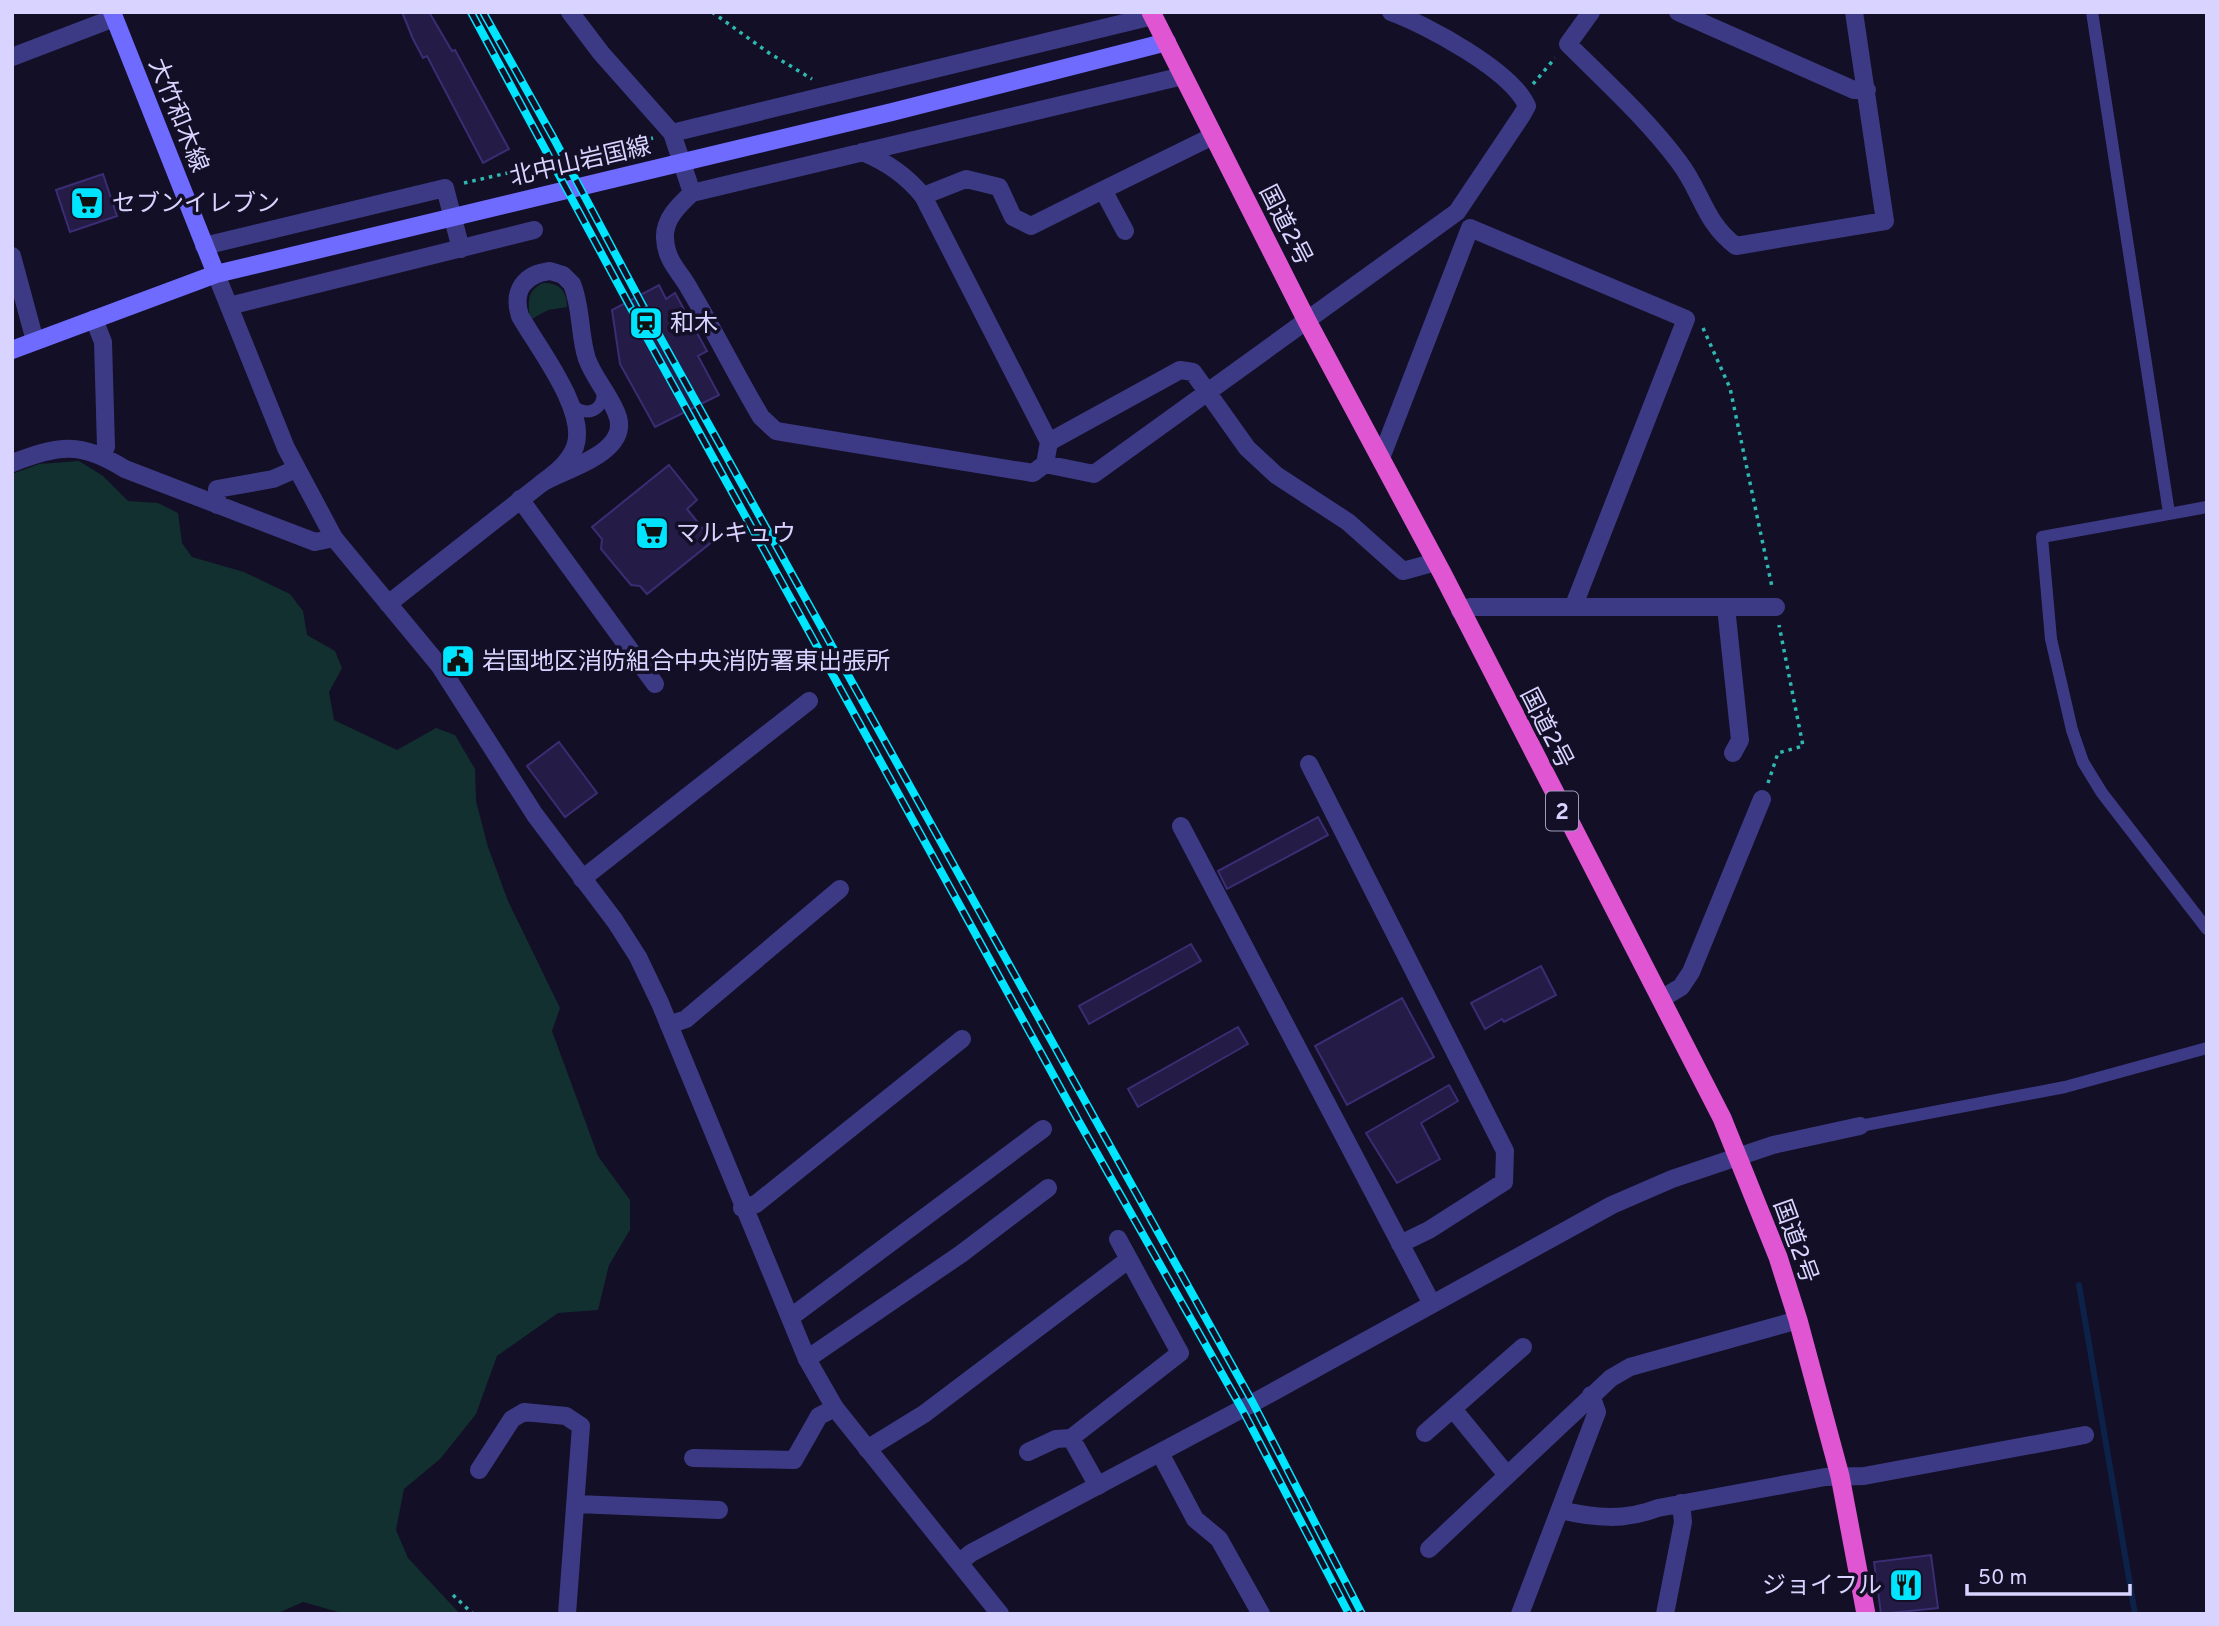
<svg xmlns="http://www.w3.org/2000/svg" width="2219" height="1626" font-family="Overpass,'Noto Sans JP',sans-serif">
<style>
.green{fill:#12302f}
.lines{fill:none;stroke-linecap:round;stroke-linejoin:round}
.stream{stroke:#0c2248;stroke-width:6}
.building{fill:#241b47;stroke:#3b2d73;stroke-width:2}
.path{stroke:#2fb8b0;stroke-width:3.5;stroke-dasharray:3.5 5;stroke-linecap:butt}
.service{stroke:#3d3a85;stroke-width:12}
.minor{stroke:#3d3a85;stroke-width:18}
.tertiary{stroke:#3d3a85;stroke-width:18}
.secondary{stroke:#6f6bff;stroke-width:18}
.trunk{stroke:#e055d1;stroke-width:19}
.rail-casing{stroke:#00e5ff;stroke-width:8}
.rail{stroke:#130f26;stroke-width:5;stroke-dasharray:16;stroke-linecap:butt}
.labels{text-anchor:middle;stroke-width:7;stroke-linejoin:round;paint-order:stroke}
.shield{fill:#130f26;stroke:#9e99be;stroke-width:2}
.shield-label{font-size:23px;font-weight:bold;fill:#d9d4ff}
.street-label{font-size:24px;fill:#d9d4ff;stroke:#130f26}
.poi-label{font-size:24px;fill:#d9d4ff;stroke:#130f26;text-anchor:start}
</style>
<rect width="100%" height="100%" fill="#130f26"/>
<!-- green -->
<path class="green" d="M 543,283 C 559,283 567,290 567,307 L 548,310 L 530,320 C 528,303 526,291 543,283 Z
M 79,461 L 103,476 L 128,501 L 158,503 L 178,513 L 182,543 L 192,557 L 244,572 L 290,594 L 303,611 L 307,635 L 335,651 L 342,668 L 329,692 L 334,720 L 397,750 L 436,728 L 455,735 L 475,769 L 476,801 L 488,847 L 508,901 L 560,1008 L 552,1031 L 598,1156 L 630,1200 L 630,1230 L 609,1265 L 598,1310 L 558,1313 L 497,1356 L 476,1414 L 440,1459 L 404,1489 L 396,1530 L 408,1558 L 460,1614 L 345,1614 L 303,1602 L 276,1614 L 12,1614 L 12,474 L 39,464 Z"/>
<g class="lines">
<!-- stream -->
<path class="stream" d="M 2079,1285 L 2135,1614"/>
</g>
<!-- building -->
<path class="building" d="M 402,12 L 429,12 L 452,51 L 455,50 L 509,149 L 483,163 L 427,56 L 423,58 L 413,39 Z
M 103,174 L 117,216 L 70,232 L 56,190 Z
M 659,285 L 666,299 L 675,293 L 707,351 L 698,356 L 719,395 L 655,427 L 620,364 L 612,310 Z
M 669,465 L 697,500 L 687,509 L 713,541 L 647,594 L 640,586 L 631,585 L 601,549 L 602,539 L 592,527 Z
M 559,742 L 597,793 L 565,817 L 527,766 Z
M 1318,817 L 1328,835 L 1227,889 L 1218,871 Z
M 1191,944 L 1201,961 L 1089,1024 L 1079,1006 Z
M 1541,966 L 1556,995 L 1504,1022 L 1502,1019 L 1485,1029 L 1471,1003 Z
M 1402,998 L 1434,1057 L 1347,1105 L 1315,1046 Z
M 1238,1027 L 1248,1044 L 1138,1107 L 1128,1089 Z
M 1449,1085 L 1458,1101 L 1421,1123 L 1440,1159 L 1397,1183 L 1366,1133 Z
M 1931,1555 L 1938,1608 L 1881,1614 L 1874,1562 Z"/>
<g class="lines">
<!-- path -->
<path class="path" d="M 712,12 L 769,53 L 812,79
M 1533,84 L 1555,58
M 577,157 L 653,138
M 464,183 L 538,166
M 1703,328 L 1730,388 L 1772,587
M 1768,783 L 1778,753 L 1803,746 L 1779,625
M 453,1595 L 473,1614"/>
<!-- service -->
<path class="service" d="M 2092,12 L 2169,513
M 571,404 C 587,419 606,410 602,388
M 2207,507 L 2042,537 L 2051,639 L 2072,730 L 2083,762 L 2102,793 L 2207,929
M 1860,1126 L 2065,1087 L 2207,1048"/>
<!-- minor -->
<path class="minor" d="M 570,12 L 601,53 L 672,133
M 1591,12 L 1568,44 C 1606,82 1647,119 1679,162 C 1702,192 1704,222 1736,246 L 1885,221 L 1854,12
M 1678,12 L 1854,90 L 1867,90
M 12,57 L 114,18
M 1183,76 L 692,193 C 679,205 664,219 665,238 C 666,262 680,271 690,290 C 715,332 736,375 761,417 L 776,431 L 1033,473 L 1045,464 L 1094,474 L 1457,212 L 1522,115 L 1527,106 C 1512,71 1427,25 1391,12
M 862,152 C 887,162 906,175 923,196 L 1049,442
M 692,193 L 672,133 L 1153,16
M 923,196 L 966,179 L 999,187 L 1013,217 L 1031,226 L 1103,190
M 1125,231 L 1103,190 L 1213,136
M 204,246 L 445,188 L 461,249
M 12,256 L 35,341
M 550,271 L 563,275 L 572,284 C 582,308 579,335 587,359 C 594,378 608,393 616,412 C 634,452 567,468 542,483 C 555,473 569,463 575,447 C 588,411 538,348 520,316 C 512,291 524,274 550,271 Z
M 229,306 L 534,230
M 94,319 L 103,342 L 106,447 L 102,454
M 1381,458 L 1470,228 L 1686,319 L 1576,600 L 1576,607
M 12,463 C 60,445 80,441 125,469 L 315,542 L 334,538
M 1045,464 L 1049,442 L 1180,370 L 1193,372 L 1247,448 L 1276,475 L 1348,522 L 1403,571 L 1436,562
M 520,499 L 655,684
M 217,505 L 217,489 L 273,479 L 296,469
M 1726,607 L 1740,740 L 1733,753
M 1460,611 L 1470,607 L 1776,607
M 1309,764 L 1505,1151 L 1504,1182 L 1429,1230 L 1400,1244
M 1181,826 L 1432,1304
M 582,879 L 809,701
M 1661,999 L 1681,987 L 1691,972 L 1762,799
M 669,1025 L 686,1019 L 840,889
M 742,1208 L 756,1204 L 962,1039
M 791,1317 L 1043,1129
M 807,1359 L 961,1254 L 1048,1188
M 1453,1409 L 1507,1475
M 1425,1433 L 1523,1347
M 1071,1438 L 1098,1486
M 867,1449 L 924,1414 L 1128,1260
M 1028,1452 L 1056,1439 L 1071,1438 L 1180,1353 L 1118,1239
M 1160,1453 L 1195,1519 L 1219,1539 L 1261,1614
M 693,1458 L 794,1460 L 819,1416 L 835,1408
M 479,1470 L 512,1419 L 524,1412 L 566,1416 L 581,1426 L 567,1614
M 577,1504 L 719,1510
M 1560,1510 C 1594,1518 1625,1521 1658,1508 L 1825,1477 L 1864,1476 L 2085,1435
M 1429,1549 L 1611,1378 L 1630,1367 L 1798,1320
M 1520,1614 L 1597,1412 L 1591,1395
M 1665,1614 L 1683,1522 L 1681,1503"/>
<!-- tertiary -->
<path class="tertiary" d="M 216,274 L 286,448 L 334,538 L 439,665 L 535,815 L 615,921 L 638,957 L 660,1003 L 807,1359 L 835,1408 L 1000,1614
M 388,604 L 542,483
M 960,1562 L 971,1553 L 1253,1403 L 1612,1205 L 1672,1179 L 1773,1145 L 1860,1126"/>
<!-- secondary -->
<path class="secondary" d="M 112,12 L 216,274
M 12,350 L 216,274 L 892,112 L 1167,42"/>
<!-- trunk -->
<path class="trunk" d="M 1151,12 L 1307,321 L 1442,573 L 1722,1118 L 1778,1257 L 1798,1320 L 1840,1476 L 1866,1614"/>
<!-- rail casing -->
<g class="rail-casing">
<path id="rail" d="M 471,12 L 640,325 L 1078,1120 L 1242,1409 L 1349,1614
M 483,12 L 553,137 L 650,319 L 1253,1403 L 1362,1614"/>
</g>
<!-- rail -->
<use href="#rail" class="rail"/>
</g>
<!-- icons -->
<defs>
<g id="supermarket-square" transform="scale(1.75)"><rect x="-9" y="-9" width="18" height="18" rx="4" fill="#00e5ff" stroke="#130f26"/><path d="M-6-5.5h2.5l.6 2H6L4.5 2H-2.5L-4.4-4H-6ZM-1.5 3.2a1.3 1.3 0 1 0 .1 0ZM3 3.2a1.3 1.3 0 1 0 .1 0Z" fill="#111"/></g>
<g id="station-square" transform="scale(1.75)"><rect x="-9" y="-9" width="18" height="18" rx="4" fill="#00e5ff" stroke="#130f26"/><path d="M-3-6H3Q5-6 5-4V2Q5 4 3 4L4.5 6H3L1.5 4h-3L-3 6H-4.5L-3 4Q-5 4-5 2V-4Q-5-6-3-6ZM-3.5-4v3h7v-3ZM-3.5 1v1.5H-2V1ZM2 1v1.5H3.5V1Z" fill="#111"/></g>
<g id="civic-square" transform="scale(1.75)"><rect x="-9" y="-9" width="18" height="18" rx="4" fill="#00e5ff" stroke="#130f26"/><path d="M-.6-6.5H3V-4.5H.6V-3L4-1V1h2V6H-6V1h2V-1L-.6-3ZM-1.2 2.5V6h2.4V2.5Z" fill="#111"/></g>
<g id="restaurant-square" transform="scale(1.75)"><rect x="-9" y="-9" width="18" height="18" rx="4" fill="#00e5ff" stroke="#130f26"/><path d="M-5-6h1v4h1v-4h1v4h1v-4h1v5L-1.5 .5V6h-2V.5L-5-1ZM5-6V6H3V1.5H1.5Q1.5-4 5-6Z" fill="#111"/></g>
</defs>
<g fill-rule="evenodd">
<use href="#supermarket-square" x="87" y="203"/>
<use href="#station-square" x="646" y="323"/>
<use href="#supermarket-square" x="652" y="533"/>
<use href="#civic-square" x="458" y="661"/>
<use href="#restaurant-square" x="1906" y="1585"/>
</g>
<g class="labels">
<!-- shield labels -->
<rect class="shield" x="1546" y="791.5" width="32" height="39" rx="5"/>
<g class="shield-label">
<text x="1562" y="819">2</text>
</g>
<!-- street labels -->
<g class="street-label">
<text transform="translate(179 115) rotate(68)" y="8">大竹和木線</text>
<text transform="translate(580 161) rotate(-13)" y="8">北中山岩国線</text>
<text transform="translate(1286 225) rotate(63)" y="8">国道2号</text>
<text transform="translate(1547 728) rotate(63)" y="8">国道2号</text>
<text transform="translate(1796 1241) rotate(70)" y="8">国道2号</text>
</g>
<!-- poi labels -->
<g class="poi-label">
<text x="112" y="211">セブンイレブン</text>
<text x="670" y="331">和木</text>
<text x="676" y="541">マルキュウ</text>
<text x="482" y="669">岩国地区消防組合中央消防署東出張所</text>
<text x="1882" y="1593" text-anchor="end">ジョイフル</text>
</g>
</g>
<!-- border -->
<rect width="2219" height="1626" fill="none" stroke="#d9d4ff" stroke-width="28"/>
<!-- scale -->
<path d="M1967 1584v10h163v-10" fill="none" stroke="#d9d4ff" stroke-width="3.5"/>
<text x="1978" y="1584" font-size="21" fill="#d9d4ff" stroke="#130f26" stroke-width="5" paint-order="stroke">50 m</text>
</svg>
